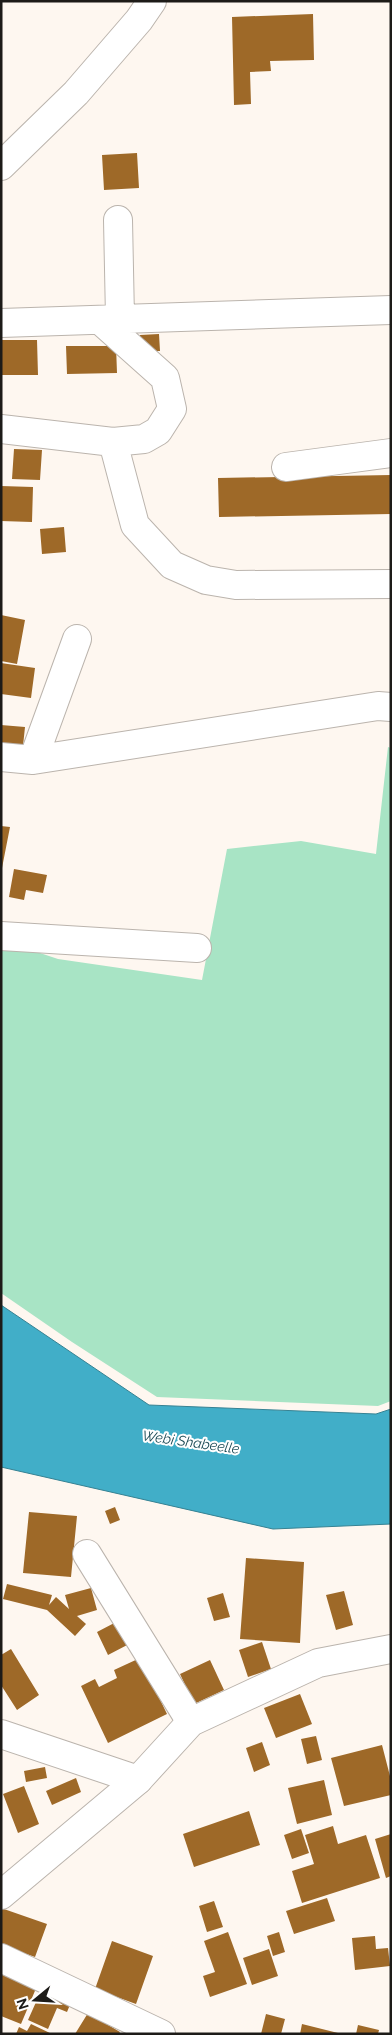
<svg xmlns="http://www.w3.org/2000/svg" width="392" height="2035" font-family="Raleway,sans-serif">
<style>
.green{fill:#a8e4c5}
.water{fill:#41aec8;stroke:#368293}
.building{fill:#9e6928}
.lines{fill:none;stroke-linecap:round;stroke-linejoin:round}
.minor-casing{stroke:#bbb4ad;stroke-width:30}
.tertiary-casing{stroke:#bbb4ad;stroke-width:30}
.minor{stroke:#fff;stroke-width:28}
.tertiary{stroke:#fff;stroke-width:28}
.labels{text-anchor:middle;stroke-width:4;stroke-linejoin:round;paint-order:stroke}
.water-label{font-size:14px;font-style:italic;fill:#1a4954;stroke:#fff}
</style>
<rect width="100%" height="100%" fill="#fef7f0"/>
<!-- green -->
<path class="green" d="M 388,747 L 391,748 L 391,1401 L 378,1406 L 157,1397 L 72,1342 L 1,1293 L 1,945 L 4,941 L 58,959 L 202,980 L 227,849 L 301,841 L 376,854 Z"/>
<!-- water -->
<path class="water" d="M 1,1305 L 149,1405 L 376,1414 L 391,1409 L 391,1524 L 273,1529 L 1,1467 Z"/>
<!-- building -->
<path class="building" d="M 313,14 L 314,60 L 270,61 L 271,71 L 250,72 L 251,104 L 234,105 L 232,17 Z
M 137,153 L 139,188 L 104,190 L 102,155 Z
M 159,334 L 160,351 L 140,351 L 140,335 Z
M 1,340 L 37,340 L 38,375 L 1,375 Z
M 66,346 L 116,346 L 117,373 L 67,374 Z
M 14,449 L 42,450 L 40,480 L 12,479 Z
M 391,475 L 391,514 L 219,517 L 218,478 Z
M 1,486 L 33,487 L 32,522 L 1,521 Z
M 64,527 L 66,552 L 42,554 L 40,529 Z
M 1,615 L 25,620 L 17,664 L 1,661 Z
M 1,663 L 35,668 L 31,698 L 1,694 Z
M 1,725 L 25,727 L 23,746 L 1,744 Z
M 1,826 L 10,827 L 2,868 L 1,868 Z
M 14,869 L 47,875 L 43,893 L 26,890 L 24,900 L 9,897 Z
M 115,1507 L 120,1520 L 110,1524 L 105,1511 Z
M 29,1512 L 77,1516 L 71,1577 L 23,1573 Z
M 246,1558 L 304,1562 L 300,1643 L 240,1639 Z
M 7,1584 L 52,1595 L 49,1605 L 56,1597 L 69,1609 L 65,1595 L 91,1588 L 97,1610 L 77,1616 L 86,1624 L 75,1636 L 47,1610 L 3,1599 Z
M 344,1591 L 353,1625 L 336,1630 L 326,1595 Z
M 223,1593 L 230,1617 L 214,1621 L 207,1598 Z
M 120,1620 L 131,1643 L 108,1655 L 97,1632 Z
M 262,1642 L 271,1669 L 248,1677 L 239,1650 Z
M 11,1649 L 39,1695 L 17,1710 L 1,1685 L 1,1655 Z
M 140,1658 L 167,1714 L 108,1743 L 81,1686 L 95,1679 L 99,1687 L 117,1678 L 114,1670 Z
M 210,1660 L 224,1690 L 194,1704 L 180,1674 Z
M 300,1694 L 312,1724 L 276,1738 L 264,1708 Z
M 316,1736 L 322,1760 L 307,1764 L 301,1739 Z
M 262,1742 L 270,1765 L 254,1772 L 246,1748 Z
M 382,1745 L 391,1780 L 391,1795 L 344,1806 L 331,1758 Z
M 45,1767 L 47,1778 L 26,1782 L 24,1771 Z
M 76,1778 L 81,1792 L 52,1805 L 46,1791 Z
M 324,1780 L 332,1815 L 297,1824 L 288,1788 Z
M 24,1786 L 39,1824 L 18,1833 L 3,1794 Z
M 249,1811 L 260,1845 L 194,1867 L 183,1834 Z
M 333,1826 L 338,1844 L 366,1835 L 380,1878 L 302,1903 L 292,1871 L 314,1864 L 305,1835 Z
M 301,1829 L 309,1853 L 292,1859 L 284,1835 Z
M 391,1834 L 391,1876 L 386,1878 L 375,1839 Z
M 327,1898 L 335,1921 L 294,1934 L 286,1911 Z
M 214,1901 L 223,1927 L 207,1932 L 199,1906 Z
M 1,1908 L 47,1924 L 35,1957 L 1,1945 Z
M 228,1932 L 247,1984 L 210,1997 L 203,1976 L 215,1972 L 204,1941 Z
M 279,1932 L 285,1952 L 273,1956 L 267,1936 Z
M 375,1936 L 376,1949 L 388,1948 L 390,1966 L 355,1970 L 352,1938 Z
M 112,1941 L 153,1956 L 136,2004 L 95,1989 Z
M 269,1949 L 278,1976 L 252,1985 L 243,1958 Z
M 1,1970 L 37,1986 L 21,2024 L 1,2016 Z
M 45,1982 L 74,1995 L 67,2012 L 57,2008 L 48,2029 L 28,2020 Z
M 88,2013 L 120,2032 L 119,2034 L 75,2034 Z
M 266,2014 L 285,2019 L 281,2034 L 261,2034 Z
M 31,2024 L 52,2034 L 16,2034 L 19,2027 L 27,2031 Z
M 302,2024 L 338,2033 L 337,2034 L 300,2034 Z
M 358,2025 L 379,2030 L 378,2034 L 356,2034 Z"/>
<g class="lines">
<!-- minor casing -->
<g class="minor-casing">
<path id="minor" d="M 1,166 L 76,93 L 139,20 L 152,1
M 118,220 L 120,318
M 1,323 L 391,310
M 1,429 L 113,442 L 144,439 L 158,431 L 172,409 L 165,378 L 100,320
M 113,442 L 135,525 L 172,565 L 206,580 L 236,585 L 391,584
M 286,467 L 391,453
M 1,757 L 33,760 L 378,706 L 391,707
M 33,760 L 77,639
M 1,936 L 197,948
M 87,1554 L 191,1722
M 1,1734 L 138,1780
M 1,1958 L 161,2034"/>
</g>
<!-- tertiary casing -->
<g class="tertiary-casing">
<path id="tertiary" d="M 1,1895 L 138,1780 L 191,1722 L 318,1663 L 391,1649"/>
</g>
<!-- minor -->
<use href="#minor" class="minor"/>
<!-- tertiary -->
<use href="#tertiary" class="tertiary"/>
</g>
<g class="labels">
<!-- water labels -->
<g class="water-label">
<text transform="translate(191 1442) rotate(8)" y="5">Webi Shabeelle</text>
</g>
</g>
<!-- border -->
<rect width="392" height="2035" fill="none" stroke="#1d1b18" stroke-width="5"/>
<!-- north arrow -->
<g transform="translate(35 2000) rotate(252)" stroke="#ffffff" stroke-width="4" paint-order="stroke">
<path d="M0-4L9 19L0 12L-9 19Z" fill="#1d1b18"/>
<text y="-8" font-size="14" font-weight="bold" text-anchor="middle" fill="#1d1b18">N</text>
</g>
</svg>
